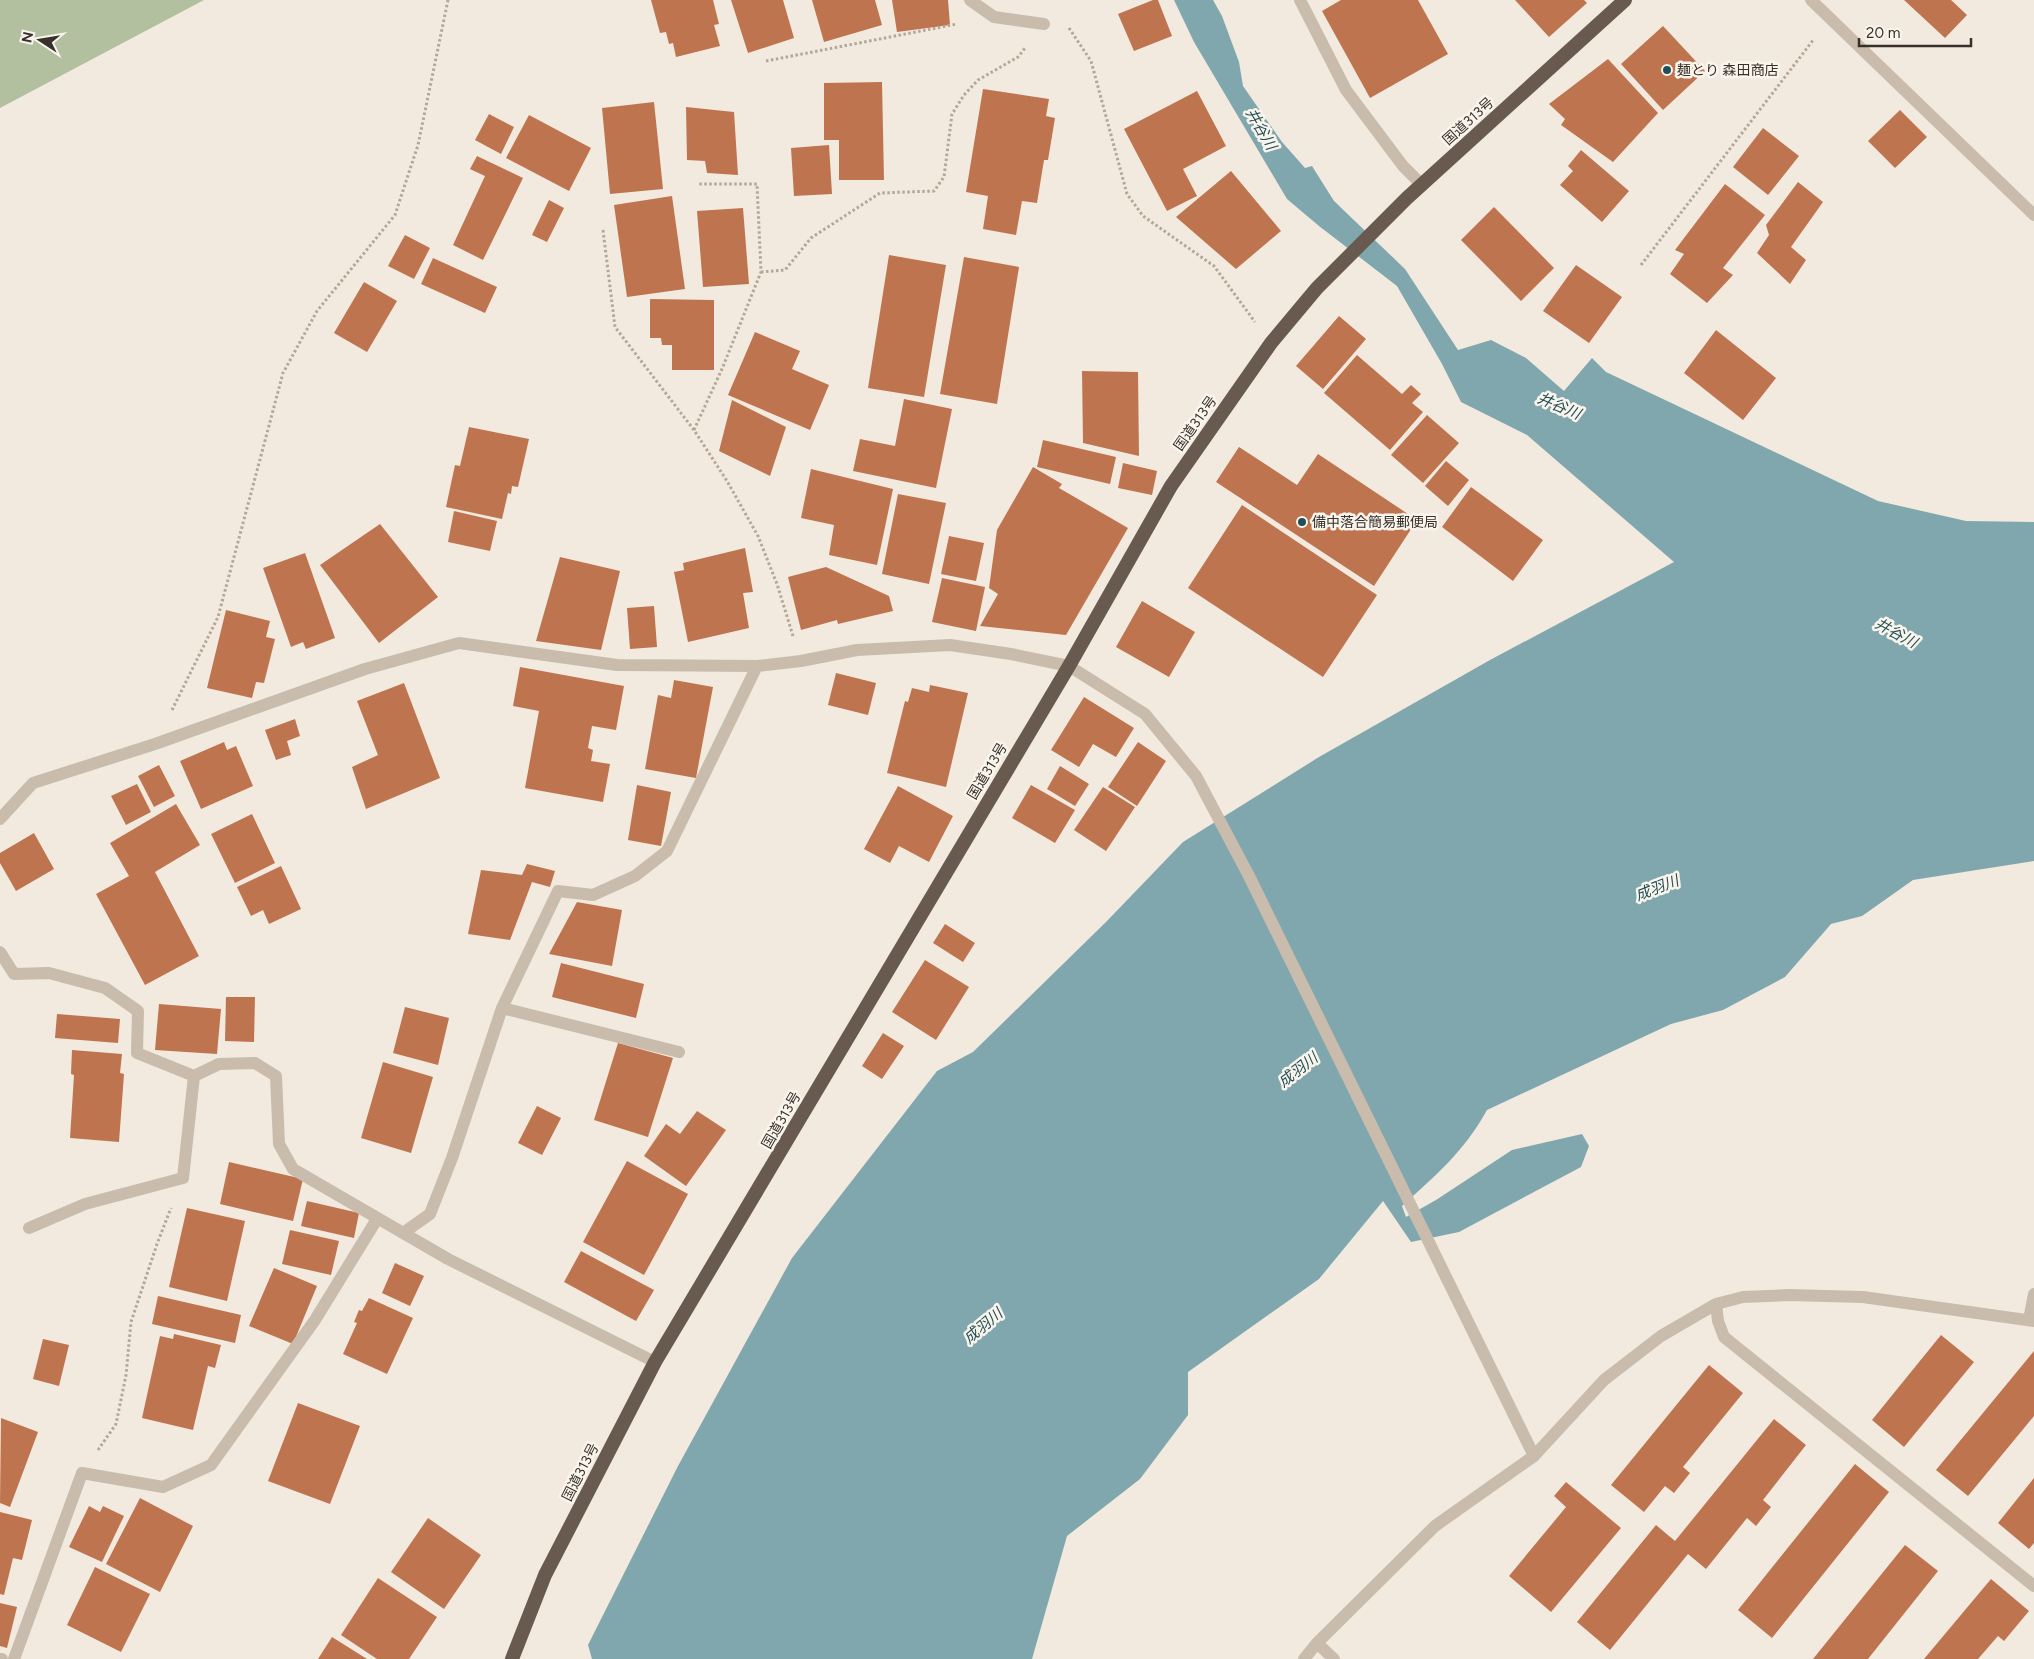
<svg xmlns="http://www.w3.org/2000/svg" width="2034" height="1659" font-family="Figtree,'Noto Sans JP',sans-serif">
<style>
.green{fill:#b2c0a0}
.water{fill:#80a7ad}
.building{fill:#bf7450}
.lines{fill:none;stroke-linecap:round;stroke-linejoin:round}
.path{stroke:#b5a696;stroke-width:3;stroke-dasharray:2.5 2.5;stroke-linecap:butt}
.minor{stroke:#c9bcac;stroke-width:12}
.trunk{stroke:#685a4f;stroke-width:14}
.poi-dot{fill:#224f57;stroke:#f9f4ec;stroke-width:2}
.labels{text-anchor:middle;stroke-width:5;stroke-linejoin:round;paint-order:stroke}
.poi-label{font-size:14px;fill:#38302a;stroke:#f9f4ec;text-anchor:start}
.street-label{font-size:14px;fill:#38302a;stroke:#f9f4ec}
.water-label{font-size:15px;font-style:italic;fill:#224f57;stroke:#f9f4ec}
</style>
<rect width="100%" height="100%" fill="#f2eadf"/>
<!-- green -->
<path class="green" d="M 0,0 L 204,0 L 0,108 Z"/>
<!-- water -->
<path class="water" d="M 1174,0 L 1213,0 L 1222,16 L 1239,62 L 1243,86 L 1282,142 L 1305,168 L 1312,166 L 1334,201 L 1405,269 L 1458,350 L 1491,340 L 1526,358 L 1564,391 L 1592,358 L 1606,372 L 1878,501 L 1966,521 L 2034,522 L 2034,861 L 1913,880 L 1862,916 L 1831,924 L 1785,977 L 1723,1010 L 1671,1024 L 1487,1110 C 1463,1153 1437,1174 1402,1206 L 1406,1217 L 1436,1200 L 1512,1150 L 1582,1134 L 1589,1146 L 1581,1167 L 1459,1232 L 1411,1242 L 1383,1201 L 1319,1279 L 1188,1372 L 1188,1415 L 1140,1479 L 1067,1536 L 1032,1659 L 592,1659 L 588,1645 L 678,1466 L 792,1258 L 937,1071 L 973,1052 L 1106,922 L 1183,842 L 1319,757 L 1490,660 L 1674,562 L 1527,435 L 1461,402 L 1442,364 L 1397,286 L 1319,226 L 1287,199 L 1194,42 Z"/>
<!-- building -->
<path class="building" d="M 651,0 L 713,0 L 719,24 L 714,25 L 720,46 L 676,57 L 673,43 L 669,44 L 666,32 L 660,33 Z
M 731,0 L 783,0 L 794,38 L 748,53 Z
M 812,0 L 875,0 L 882,25 L 824,42 Z
M 892,0 L 948,0 L 950,25 L 897,32 Z
M 1153,0 L 1158,0 L 1172,36 L 1134,51 L 1118,14 Z
M 1341,0 L 1418,0 L 1448,54 L 1370,98 L 1322,11 Z
M 1515,0 L 1584,0 L 1587,3 L 1549,37 Z
M 1904,0 L 1951,0 L 1967,15 L 1945,38 Z
M 1663,26 L 1705,71 L 1663,110 L 1621,64 Z
M 1608,59 L 1658,113 L 1613,162 L 1561,125 L 1565,119 L 1549,104 Z
M 882,82 L 884,180 L 839,180 L 839,140 L 824,140 L 824,83 Z
M 983,89 L 1049,99 L 1046,116 L 1055,118 L 1048,160 L 1044,160 L 1037,203 L 1022,201 L 1016,235 L 983,229 L 988,196 L 966,192 Z
M 1197,91 L 1226,146 L 1183,169 L 1197,196 L 1167,211 L 1124,129 Z
M 654,102 L 663,189 L 610,194 L 602,108 Z
M 686,107 L 734,112 L 738,175 L 707,173 L 705,161 L 687,160 Z
M 1900,110 L 1927,137 L 1895,168 L 1868,141 Z
M 489,114 L 514,127 L 501,154 L 475,140 Z
M 529,115 L 591,148 L 569,191 L 506,158 Z
M 1763,128 L 1799,156 L 1768,195 L 1733,167 Z
M 829,145 L 832,194 L 794,196 L 791,148 Z
M 1581,150 L 1629,191 L 1602,222 L 1560,185 L 1573,171 L 1568,166 Z
M 477,156 L 523,178 L 483,260 L 453,245 L 485,176 L 470,169 Z
M 1231,171 L 1281,231 L 1236,269 L 1176,217 Z
M 1798,182 L 1823,202 L 1791,247 L 1806,260 L 1790,284 L 1757,253 L 1769,235 L 1766,225 Z
M 1725,184 L 1765,215 L 1723,268 L 1733,275 L 1707,303 L 1670,274 L 1684,254 L 1675,250 Z
M 672,196 L 685,289 L 627,297 L 614,205 Z
M 549,200 L 564,208 L 547,242 L 532,235 Z
M 1494,207 L 1554,268 L 1521,301 L 1461,240 Z
M 743,208 L 749,284 L 703,287 L 697,211 Z
M 405,235 L 430,248 L 414,279 L 388,266 Z
M 889,255 L 946,265 L 924,397 L 868,388 Z
M 964,257 L 1019,267 L 997,404 L 940,394 Z
M 433,258 L 497,287 L 485,313 L 421,284 Z
M 1576,265 L 1622,297 L 1589,343 L 1543,311 Z
M 364,282 L 397,301 L 367,352 L 334,333 Z
M 650,299 L 714,300 L 714,370 L 672,370 L 672,345 L 662,345 L 661,338 L 650,338 Z
M 1339,316 L 1366,339 L 1323,389 L 1296,366 Z
M 1716,330 L 1776,378 L 1743,420 L 1684,373 Z
M 755,332 L 800,351 L 792,369 L 829,385 L 810,430 L 728,395 Z
M 1357,355 L 1402,394 L 1411,385 L 1421,394 L 1412,403 L 1423,412 L 1390,450 L 1324,393 Z
M 1082,371 L 1138,372 L 1139,456 L 1083,443 Z
M 904,399 L 952,409 L 936,488 L 853,471 L 860,439 L 895,446 Z
M 732,400 L 786,427 L 770,476 L 719,451 Z
M 1427,415 L 1459,443 L 1423,483 L 1391,455 Z
M 469,427 L 529,439 L 518,487 L 512,486 L 511,494 L 508,493 L 502,519 L 446,507 L 455,465 L 460,466 Z
M 1043,440 L 1116,457 L 1110,484 L 1037,467 Z
M 1239,447 L 1297,485 L 1318,454 L 1417,520 L 1374,586 L 1216,482 Z
M 1446,461 L 1469,480 L 1448,506 L 1425,486 Z
M 1123,463 L 1157,471 L 1152,495 L 1118,488 Z
M 1033,467 L 1062,484 L 1059,488 L 1128,528 L 1066,635 L 980,626 L 998,594 L 989,588 L 997,530 Z
M 811,469 L 893,489 L 877,565 L 829,555 L 834,525 L 801,518 Z
M 1471,487 L 1543,540 L 1513,581 L 1442,527 Z
M 898,494 L 946,503 L 929,584 L 882,574 Z
M 1242,505 L 1377,595 L 1323,677 L 1188,588 Z
M 454,511 L 497,521 L 490,551 L 448,542 Z
M 380,524 L 438,597 L 379,643 L 320,565 Z
M 949,536 L 984,543 L 976,581 L 941,574 Z
M 745,548 L 753,592 L 743,593 L 749,628 L 688,642 L 674,572 L 684,570 L 683,563 Z
M 305,553 L 335,638 L 306,649 L 303,642 L 291,647 L 263,568 Z
M 560,557 L 620,571 L 601,650 L 536,641 Z
M 826,567 L 889,596 L 893,611 L 838,624 L 837,620 L 801,630 L 788,577 Z
M 942,578 L 985,587 L 976,631 L 932,622 Z
M 1142,601 L 1195,632 L 1169,677 L 1116,647 Z
M 654,606 L 657,647 L 630,649 L 627,608 Z
M 226,610 L 270,621 L 266,637 L 275,639 L 264,683 L 256,682 L 252,698 L 207,688 Z
M 520,667 L 624,686 L 616,730 L 592,726 L 588,748 L 593,750 L 591,761 L 610,764 L 603,802 L 525,788 L 539,711 L 513,706 Z
M 836,673 L 876,683 L 868,715 L 828,705 Z
M 674,680 L 713,687 L 696,778 L 645,769 L 658,695 L 671,698 Z
M 404,683 L 440,778 L 366,809 L 352,767 L 378,755 L 357,701 Z
M 930,685 L 968,693 L 946,787 L 887,773 L 905,701 L 908,702 L 912,688 L 929,692 Z
M 1084,697 L 1134,728 L 1116,757 L 1093,744 L 1079,767 L 1051,750 Z
M 295,719 L 300,736 L 287,741 L 291,755 L 276,760 L 265,730 Z
M 224,742 L 227,750 L 236,746 L 253,786 L 201,809 L 180,761 Z
M 1138,742 L 1166,761 L 1137,806 L 1108,787 Z
M 159,765 L 175,796 L 154,807 L 138,776 Z
M 1060,766 L 1089,784 L 1075,806 L 1047,789 Z
M 137,784 L 151,812 L 126,825 L 111,796 Z
M 637,785 L 671,792 L 661,846 L 628,840 Z
M 1031,785 L 1075,810 L 1055,843 L 1012,818 Z
M 898,786 L 953,816 L 929,862 L 899,846 L 890,863 L 864,849 Z
M 1103,787 L 1135,807 L 1106,851 L 1074,830 Z
M 176,804 L 200,845 L 155,872 L 199,956 L 145,985 L 96,894 L 129,876 L 110,843 Z
M 252,814 L 275,863 L 235,883 L 211,834 Z
M 34,833 L 54,869 L 16,891 L 0,863 L 0,853 Z
M 527,864 L 555,871 L 550,887 L 532,882 L 510,940 L 468,934 L 481,870 L 522,875 Z
M 281,866 L 301,909 L 269,924 L 263,910 L 251,916 L 237,887 Z
M 577,902 L 622,910 L 612,966 L 549,954 Z
M 945,924 L 975,943 L 963,962 L 933,943 Z
M 925,960 L 969,987 L 936,1040 L 892,1012 Z
M 561,963 L 644,984 L 636,1018 L 552,997 Z
M 226,997 L 255,997 L 254,1042 L 225,1041 Z
M 159,1004 L 221,1009 L 217,1054 L 155,1050 Z
M 405,1007 L 449,1018 L 438,1065 L 393,1053 Z
M 57,1014 L 120,1019 L 118,1043 L 55,1038 Z
M 883,1033 L 904,1046 L 882,1079 L 862,1066 Z
M 618,1043 L 673,1058 L 648,1137 L 594,1120 Z
M 72,1050 L 122,1054 L 120,1073 L 124,1074 L 119,1142 L 70,1138 L 74,1075 L 71,1074 Z
M 383,1062 L 433,1077 L 411,1153 L 361,1138 Z
M 537,1106 L 561,1118 L 542,1155 L 518,1143 Z
M 697,1111 L 726,1130 L 686,1186 L 644,1156 L 666,1124 L 680,1134 Z
M 627,1161 L 688,1194 L 644,1275 L 583,1242 Z
M 229,1162 L 303,1179 L 293,1221 L 220,1204 Z
M 307,1201 L 359,1213 L 354,1238 L 301,1226 Z
M 187,1208 L 245,1221 L 227,1301 L 169,1287 Z
M 290,1230 L 339,1241 L 331,1275 L 282,1264 Z
M 581,1251 L 654,1290 L 636,1321 L 564,1282 Z
M 395,1263 L 424,1276 L 410,1306 L 382,1293 Z
M 274,1268 L 317,1286 L 293,1344 L 249,1326 Z
M 158,1296 L 241,1315 L 235,1343 L 152,1324 Z
M 369,1298 L 413,1318 L 387,1374 L 343,1354 L 357,1323 L 354,1322 L 359,1310 L 362,1311 Z
M 174,1334 L 221,1345 L 215,1368 L 208,1366 L 193,1430 L 142,1418 L 160,1336 L 173,1339 Z
M 1941,1335 L 1974,1362 L 1904,1447 L 1872,1420 Z
M 43,1339 L 69,1345 L 59,1386 L 33,1379 Z
M 2034,1351 L 2034,1416 L 1968,1496 L 1936,1470 Z
M 1709,1365 L 1743,1393 L 1683,1467 L 1690,1473 L 1674,1493 L 1665,1486 L 1644,1512 L 1611,1485 Z
M 298,1403 L 360,1426 L 330,1504 L 268,1481 Z
M 1,1418 L 38,1432 L 10,1507 L 0,1503 Z
M 1774,1419 L 1806,1445 L 1763,1500 L 1771,1507 L 1756,1526 L 1747,1518 L 1706,1569 L 1688,1554 L 1610,1650 L 1577,1622 L 1656,1525 L 1675,1541 Z
M 1855,1464 L 1889,1492 L 1772,1638 L 1738,1610 Z
M 2034,1478 L 2034,1543 L 2029,1549 L 1998,1523 Z
M 1566,1482 L 1621,1528 L 1551,1612 L 1509,1576 L 1566,1507 L 1554,1496 Z
M 140,1498 L 193,1526 L 160,1592 L 106,1564 Z
M 89,1506 L 100,1512 L 103,1506 L 124,1516 L 102,1562 L 69,1547 Z
M 0,1512 L 32,1520 L 22,1560 L 13,1558 L 4,1595 L 0,1594 Z
M 428,1518 L 481,1555 L 444,1609 L 391,1572 Z
M 1905,1545 L 1938,1571 L 1868,1659 L 1813,1659 Z
M 95,1567 L 150,1594 L 121,1652 L 67,1625 Z
M 378,1578 L 437,1617 L 409,1659 L 377,1659 L 341,1635 Z
M 1991,1579 L 2029,1611 L 2004,1641 L 1998,1636 L 1978,1659 L 1924,1659 Z
M 0,1603 L 17,1607 L 7,1648 L 0,1646 Z
M 332,1637 L 367,1659 L 318,1659 Z"/>
<g class="lines">
<!-- path -->
<path class="path" d="M 1069,28 L 1091,61 L 1127,194 L 1143,216 L 1214,266 L 1255,322
M 766,61 L 957,24
M 603,230 L 615,327 L 694,430 L 727,481 L 758,536 L 777,584 L 793,636
M 1641,265 L 1814,39
M 761,272 L 785,270 L 811,238 L 880,193 L 934,191 L 944,177 L 952,114 L 964,95 L 978,80 L 1018,57 L 1025,48
M 694,430 L 722,369 L 761,272 L 757,184 L 698,184
M 172,710 L 218,617 L 283,373 L 317,311 L 395,215 L 418,145 L 448,0
M 98,1450 L 116,1424 L 126,1375 L 131,1322 L 157,1244 L 171,1208"/>
<!-- minor -->
<path class="minor" d="M 970,0 L 994,17 L 1044,24
M 1300,0 L 1346,90 L 1403,166 L 1422,185
M 1811,0 L 2034,215
M 0,819 L 33,783 L 155,744 L 365,669 L 459,643 L 617,665 L 757,666 L 801,661 L 857,650 L 950,645 L 1011,654 L 1069,666 L 1145,714 L 1196,776 L 1249,876 L 1534,1456
M 0,952 L 14,974 L 49,973 L 105,988 L 138,1011 L 137,1053 L 194,1076 L 183,1178 L 85,1204 L 29,1228
M 502,1008 L 679,1052
M 194,1076 L 219,1064 L 255,1063 L 276,1076 L 279,1144 L 293,1169 L 448,1259 L 655,1362
M 403,1233 L 430,1214 L 452,1158 L 502,1008 L 558,891 L 593,895 L 635,876 L 667,851 L 757,666
M 1716,1304 L 1718,1321 L 1724,1337 L 2034,1586
M 2029,1320 L 2034,1294
M 1317,1643 L 1334,1659
M 0,1659 L 2,1659
M 14,1659 L 82,1473 L 163,1487 L 211,1465 L 315,1320 L 377,1219
M 1304,1659 L 1317,1643 L 1435,1526 L 1534,1456 L 1604,1380 L 1661,1336 L 1716,1304 L 1743,1297 L 1789,1295 L 1863,1297 L 2034,1321"/>
<!-- trunk -->
<path class="trunk" d="M 512,1659 L 545,1575 L 655,1362 L 1069,666 L 1171,486 L 1271,343 L 1317,288 L 1407,198 L 1625,0"/>
</g>
<!-- markers -->
<g class="poi-dot">
<circle cx="1667" cy="70" r="5"/>
<circle cx="1302" cy="522" r="5"/>
</g>
<g class="labels">
<!-- poi labels -->
<g class="poi-label">
<text x="1677" y="75">麺とり 森田商店</text>
<text x="1312" y="527">備中落合簡易郵便局</text>
</g>
<!-- street labels -->
<g class="street-label">
<text transform="translate(1468 121) rotate(-42)" y="5">国道313号</text>
<text transform="translate(1195 423) rotate(-55)" y="5">国道313号</text>
<text transform="translate(987 771) rotate(-59)" y="5">国道313号</text>
<text transform="translate(781 1120) rotate(-60)" y="5">国道313号</text>
<text transform="translate(580 1472) rotate(-63)" y="5">国道313号</text>
</g>
<!-- water labels -->
<g class="water-label">
<text transform="translate(1261 129) rotate(60)" y="5">井谷川</text>
<text transform="translate(1559 406) rotate(23)" y="5">井谷川</text>
<text transform="translate(1896 633) rotate(28)" y="5">井谷川</text>
<text transform="translate(1657 888) rotate(-21)" y="5">成羽川</text>
<text transform="translate(1298 1070) rotate(-38)" y="5">成羽川</text>
<text transform="translate(983 1326) rotate(-40)" y="5">成羽川</text>
</g>
</g>
<!-- north arrow -->
<g transform="translate(40 40) rotate(282)" stroke="#f9f4ec" stroke-width="4" paint-order="stroke">
<path d="M0-4L9 19L0 12L-9 19Z" fill="#38302a"/>
<text y="-8" font-size="14" font-weight="bold" text-anchor="middle" fill="#38302a">N</text>
</g>
<!-- scale -->
<path d="M1859 38v8h112v-8" fill="none" stroke="#38302a" stroke-width="2.5"/>
<text x="1866" y="38" font-size="15" fill="#38302a" stroke="#f9f4ec" stroke-width="4" paint-order="stroke">20 m</text>
</svg>
